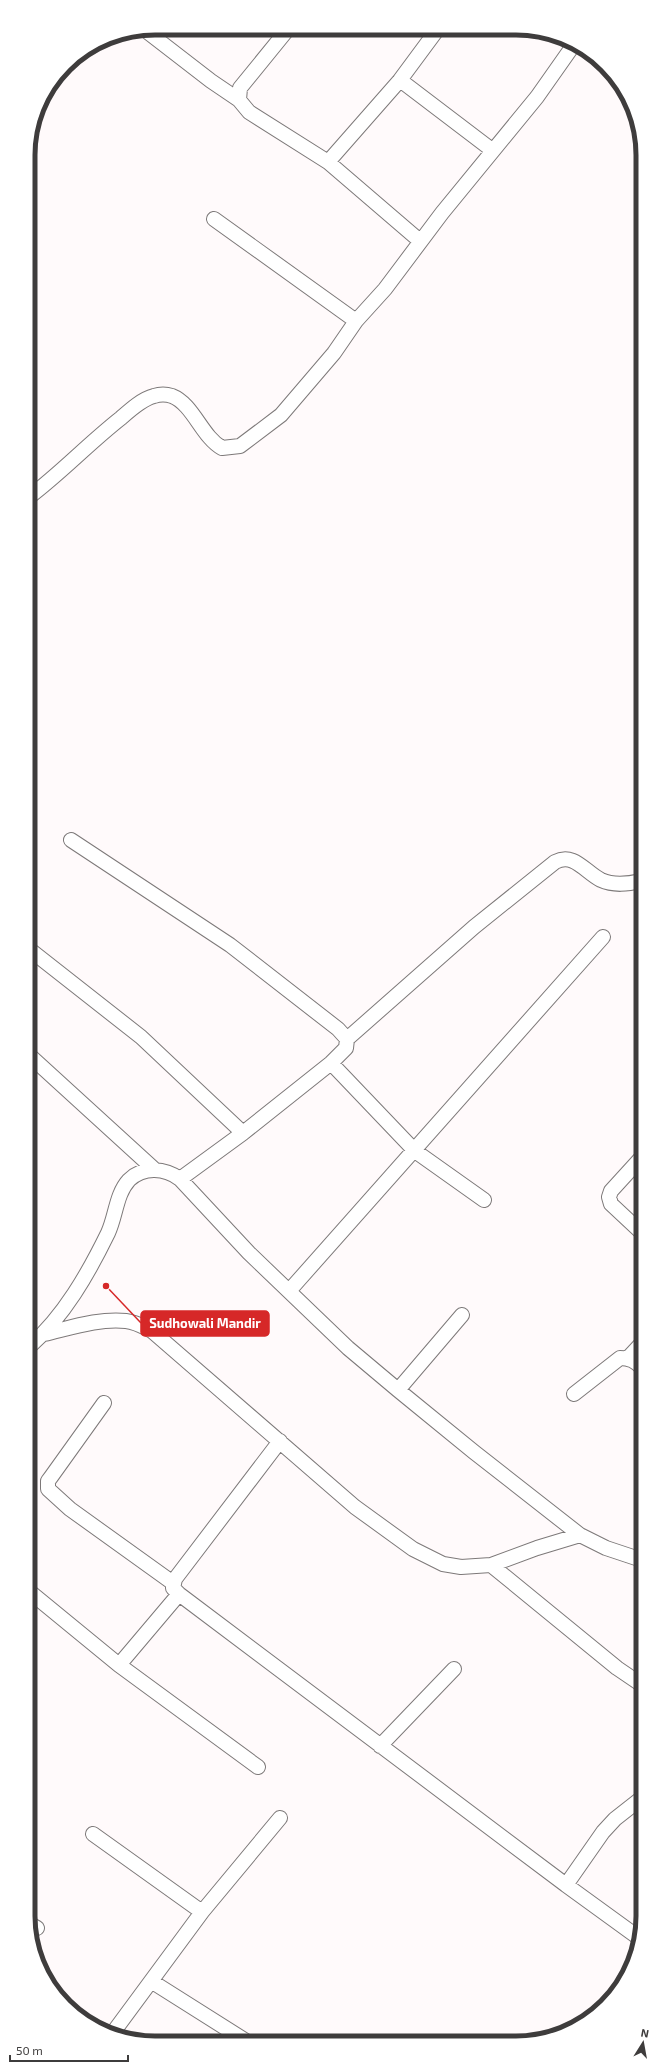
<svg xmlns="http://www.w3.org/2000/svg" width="671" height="2071" font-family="'Exo 2',sans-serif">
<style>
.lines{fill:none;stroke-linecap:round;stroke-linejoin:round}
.minor-casing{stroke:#7d7979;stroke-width:16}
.minor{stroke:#fff;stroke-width:14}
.rim{fill:none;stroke:#3e3c3c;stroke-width:5}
.leader{fill:none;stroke:#d62828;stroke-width:1.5}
.callout-dot{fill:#d62828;stroke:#fff;stroke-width:1.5}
.callout{fill:#d62828;stroke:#d62828;stroke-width:1.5}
.callout-label{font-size:13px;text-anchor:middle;font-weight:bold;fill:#fff}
</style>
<rect width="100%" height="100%" fill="#fffafb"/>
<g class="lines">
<!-- minor casing -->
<g class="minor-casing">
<path id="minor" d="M 288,29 L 240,88 L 239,100 L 249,112 L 328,162 L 420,241
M 145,30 L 211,81 L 239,100
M 400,80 L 492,150
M 328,162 L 400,80 L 437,30
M 214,219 L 356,321
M 29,497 C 61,473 89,443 121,418 C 130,410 142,399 154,396 C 160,394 166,394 172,396 C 193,404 202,437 222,448 L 240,446 L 281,415 L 334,353 L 356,321 L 385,289 L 442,213 L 537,97 L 575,43
M 71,840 L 230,945 L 338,1029 L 347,1039 L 346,1048 L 331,1063 L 243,1133 L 180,1179
M 29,949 L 141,1037 L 243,1133
M 347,1039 L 474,927 L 555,862 C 574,852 585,872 601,880 C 614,886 628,884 641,881
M 29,1055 L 155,1170
M 331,1063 L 415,1151 L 484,1200
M 642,1157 L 611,1191 L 609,1197 L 611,1204 L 642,1233
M 289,1291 L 603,937
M 44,1334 C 70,1328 99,1318 126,1321 C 136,1322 144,1327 152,1331 L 355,1507 L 413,1549 L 443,1564 L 461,1567 L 491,1565 L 537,1548 L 580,1535
M 30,1346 C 64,1316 88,1274 108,1233 C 116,1216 116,1194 129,1180 C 144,1166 165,1168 180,1179 L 249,1253 L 348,1348 L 398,1390 L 474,1452 L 580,1535 L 606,1548 L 642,1560
M 628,1358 L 642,1343
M 398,1390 L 462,1315
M 574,1394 L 620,1358 C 630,1358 635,1361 642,1368
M 104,1403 L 51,1477 L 48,1481 L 48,1489 L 70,1509 L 173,1583
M 280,1441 L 175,1579 L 173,1588 L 179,1594 L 566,1885 L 603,1832 L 615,1819 L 643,1797
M 491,1565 L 617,1668 L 642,1685
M 30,1592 L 119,1665 L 258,1767
M 119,1665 L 179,1594
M 380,1746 L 454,1669
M 93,1834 L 202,1912
M 566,1885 L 639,1938
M 30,1924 L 37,1928
M 151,1981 L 246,2041
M 112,2034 L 202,1912 L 280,1818"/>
</g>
<!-- minor -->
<use href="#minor" class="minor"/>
</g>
<!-- crop -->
<path d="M0 0H671V2071H0ZM155 35H516A120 120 0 0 1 636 155V1916A120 120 0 0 1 516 2036H155A120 120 0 0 1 35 1916V155A120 120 0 0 1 155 35Z" fill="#fff" fill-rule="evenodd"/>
<path class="rim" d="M155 35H516A120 120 0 0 1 636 155V1916A120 120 0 0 1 516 2036H155A120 120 0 0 1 35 1916V155A120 120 0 0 1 155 35Z"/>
<!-- callouts -->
<path class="leader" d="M106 1286L141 1323"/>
<circle class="callout-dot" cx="106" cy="1286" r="4"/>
<rect class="callout" x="141" y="1311" width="128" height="25" rx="4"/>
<g class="callout-label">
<text x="205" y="1328">Sudhowali Mandir</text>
</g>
<!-- north arrow -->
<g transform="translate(643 2043) rotate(11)" stroke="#ffffff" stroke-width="3" paint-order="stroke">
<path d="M0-3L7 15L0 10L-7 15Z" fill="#3e3c3c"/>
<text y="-6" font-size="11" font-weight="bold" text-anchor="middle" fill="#3e3c3c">N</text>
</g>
<!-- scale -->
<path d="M10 2055v6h118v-6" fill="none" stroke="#3e3c3c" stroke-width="2"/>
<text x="16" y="2055" font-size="12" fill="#3e3c3c" stroke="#ffffff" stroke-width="3" paint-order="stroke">50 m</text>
</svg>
